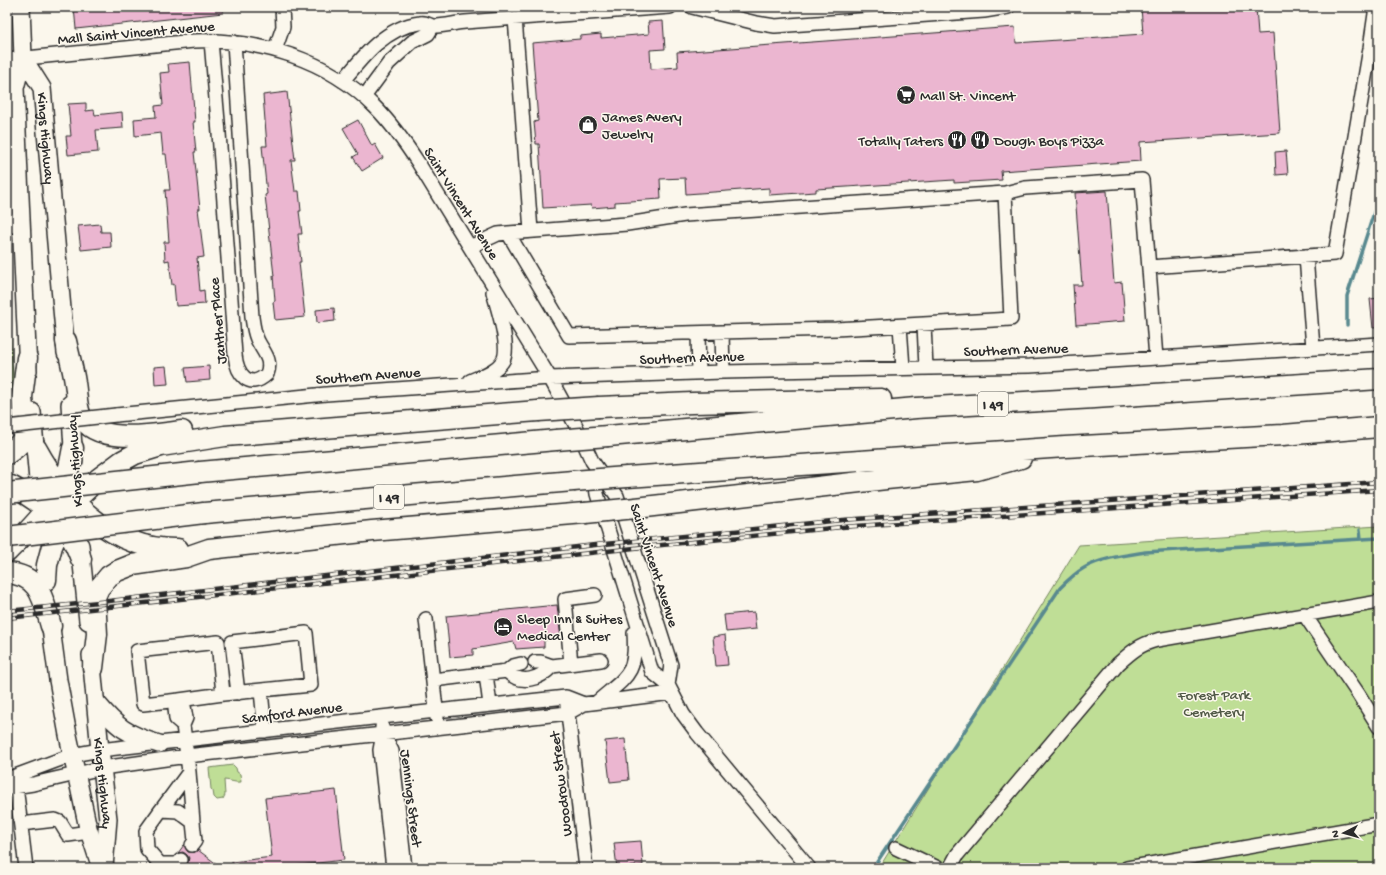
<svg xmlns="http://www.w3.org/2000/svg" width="1386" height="875" font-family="'Gochi Hand',sans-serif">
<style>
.green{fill:#bfde96;stroke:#758460}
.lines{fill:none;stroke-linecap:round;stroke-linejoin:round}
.stream{stroke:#59898f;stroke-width:3.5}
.building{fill:#ebb6d0;stroke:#2b2b2b}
.minor-casing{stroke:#2b2b2b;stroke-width:16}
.major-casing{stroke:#2b2b2b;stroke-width:20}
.highway-casing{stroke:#2b2b2b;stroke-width:23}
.minor{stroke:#fbf7ec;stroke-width:13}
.major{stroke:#fbf7ec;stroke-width:17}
.highway{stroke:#fbf7ec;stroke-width:20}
.rail-casing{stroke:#2b2b2b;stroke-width:4.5}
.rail{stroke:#fbf7ec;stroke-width:3;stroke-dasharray:9;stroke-linecap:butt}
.minor-bridge-casing{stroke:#2b2b2b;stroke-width:16;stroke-linecap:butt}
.highway-bridge-casing{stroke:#2b2b2b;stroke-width:23;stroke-linecap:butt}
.minor-bridge{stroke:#fbf7ec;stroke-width:13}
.highway-bridge{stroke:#fbf7ec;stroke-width:20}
.labels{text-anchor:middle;stroke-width:3;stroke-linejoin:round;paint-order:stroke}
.shield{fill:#fbf7ec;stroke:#696865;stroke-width:1}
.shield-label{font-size:14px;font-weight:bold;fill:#2b2b2b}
.street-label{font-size:15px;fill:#2b2b2b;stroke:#fbf7ec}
.poi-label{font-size:15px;fill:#2b2b2b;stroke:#fbf7ec;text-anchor:start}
.park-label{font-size:15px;fill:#505846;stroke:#fbf7ec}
</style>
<rect width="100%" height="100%" fill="#fbf7ec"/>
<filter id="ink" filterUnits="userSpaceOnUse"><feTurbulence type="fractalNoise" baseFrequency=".025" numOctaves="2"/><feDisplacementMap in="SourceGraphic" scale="8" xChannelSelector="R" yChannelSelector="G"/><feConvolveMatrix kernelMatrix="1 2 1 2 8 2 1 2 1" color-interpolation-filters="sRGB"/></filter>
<g filter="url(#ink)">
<!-- green -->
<path class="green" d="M 7,265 L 12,364 L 16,398 L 16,415 L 7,416 Z
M 1379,526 L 1379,868 L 879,868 L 1079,545 Z
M 233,765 L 236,768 L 237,772 L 240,774 L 241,782 C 234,783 230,780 224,780 L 225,795 L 223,799 L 217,800 L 214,797 L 213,791 L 211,789 L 209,768 Z"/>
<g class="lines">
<!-- stream -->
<path class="stream" d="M 1347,325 L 1347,296 L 1379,197
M 1360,530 L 1361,539
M 873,868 L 1060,588 C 1067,581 1075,573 1084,568 C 1101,558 1126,555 1145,552 L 1379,538"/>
</g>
<!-- building -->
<path class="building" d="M 74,7 L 223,7 L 223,13 L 76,29 Z
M 1141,7 L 1256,7 L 1258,34 L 1273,33 L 1280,133 L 1140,142 L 1141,161 L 1001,171 L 1002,180 L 954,183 L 954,180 L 816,189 L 816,192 L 769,195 L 769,188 L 686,194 L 685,178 L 660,179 L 661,199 L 615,202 L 615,206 L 592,208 L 591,205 L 543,208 L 539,144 L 536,144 L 534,122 L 538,121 L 532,43 L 580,39 L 580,36 L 601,34 L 601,38 L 649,34 L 648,22 L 663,21 L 665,49 L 650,50 L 651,69 L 678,67 L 677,52 L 1015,27 L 1016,43 L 1143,34 Z
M 190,62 L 195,122 L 193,122 L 196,152 L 194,152 L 200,209 L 198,209 L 204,257 L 197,258 L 200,291 L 204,290 L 205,304 L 176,306 L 174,284 L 172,285 L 169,260 L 165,261 L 164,242 L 169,242 L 165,190 L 170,190 L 166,154 L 163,154 L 161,133 L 135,136 L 134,119 L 156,117 L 155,106 L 163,105 L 160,73 L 169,72 L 168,64 Z
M 287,92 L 295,160 L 291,160 L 295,191 L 299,191 L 301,211 L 299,211 L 302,234 L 298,234 L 301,262 L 299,262 L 305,317 L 275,320 L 273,302 L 275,301 L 273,276 L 274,276 L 265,195 L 267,194 L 262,146 L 267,146 L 263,95 Z
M 86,103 L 86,111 L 94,110 L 95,115 L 122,112 L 123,128 L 96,130 L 98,152 L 68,155 L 66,136 L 71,136 L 68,104 Z
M 358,120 L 372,146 L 375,144 L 383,158 L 362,171 L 353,157 L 358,154 L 343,128 Z
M 1286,151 L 1288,174 L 1276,175 L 1275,152 Z
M 1107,191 L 1114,283 L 1122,282 L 1125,321 L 1076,325 L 1073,285 L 1082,285 L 1075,193 Z
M 100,224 L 101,232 L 110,232 L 111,247 L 81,250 L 78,226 Z
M 1379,298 L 1379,327 L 1373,328 L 1370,299 Z
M 334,308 L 335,321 L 317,323 L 316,310 Z
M 166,366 L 168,384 L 155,385 L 154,367 Z
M 209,366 L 210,380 L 187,382 L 185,368 Z
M 557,605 L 561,638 L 544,640 L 544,647 L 516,649 L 514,642 L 473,649 L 473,655 L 450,657 L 446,616 Z
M 754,612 L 756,629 L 726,632 L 724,615 Z
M 725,635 L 728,665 L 716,666 L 713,637 Z
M 625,739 L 629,780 L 610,782 L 605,741 Z
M 336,790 L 344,860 L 274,868 L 232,868 L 232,862 L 272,857 L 265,798 Z
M 641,841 L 643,865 L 617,868 L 614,843 Z
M 184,845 L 188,852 L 195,852 L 198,850 L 222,868 L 192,868 L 187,865 L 189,858 L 187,855 L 183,852 L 178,853 Z"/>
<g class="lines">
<!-- minor casing -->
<g class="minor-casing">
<path id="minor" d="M 692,7 L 756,23 L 775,26 L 984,11 L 1008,7
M 515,18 L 531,231
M 211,41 L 219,133 L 235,355 C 237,374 249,391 267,374 C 273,359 262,351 257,339 C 254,332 253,324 252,317 L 234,42
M 275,50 L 283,27 L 282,7
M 7,60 L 194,41 C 260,39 327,59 375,107 C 392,124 406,144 419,164 L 550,378 L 575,424 L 592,461 L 617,496 L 671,665 L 668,685
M 343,81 C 363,56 386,27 420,23 C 427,22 429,26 434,26 C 444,26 455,23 465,22 L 670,7
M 364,97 L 389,63 L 412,42 L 428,34 L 433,26
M 7,195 L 19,183
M 7,218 L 21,232
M 508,233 L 569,336 L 836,329 L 1011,319 L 1005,193
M 470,247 L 498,234 L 508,233 L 627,224 L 685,215 L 1005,193 L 1025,188 L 1142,180 L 1156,358
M 1306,256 L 1313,348
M 1149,267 L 1335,254 L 1370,48 L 1376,7
M 924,324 L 926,368
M 900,326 L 903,368
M 722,332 L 723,372
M 698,333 L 699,373
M 470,381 C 481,376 495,372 502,362 C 512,349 497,307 493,292
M 116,415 L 326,394 L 550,378 L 723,372 L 1030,366 L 1379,344
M 594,473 L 597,494 L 652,672 L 668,685 L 683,714 L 697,733 L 809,868
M 1304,614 L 1359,695 L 1379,727
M 426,619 L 437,718
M 535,662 L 541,662 L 552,666
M 571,664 L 565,599 L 595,595
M 507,671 L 513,666 L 521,664
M 486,674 L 490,705
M 433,680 L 507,671 C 521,686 540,679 552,666 L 601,660
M 261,691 L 265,731
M 223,694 L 311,685 L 306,633 L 232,642 L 238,693
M 179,700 L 143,704 L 137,651 L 218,642 L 223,694 L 179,700 L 179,703 L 175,707 L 176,719 L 183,725
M 597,702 C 627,676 637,675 634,633
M 179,703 L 184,706 L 186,718 L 183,725 L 189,772 L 193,822
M 567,705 L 586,868
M 382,727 L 383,734 L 380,750 L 393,868
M 383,734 L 392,751 L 405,868
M 15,778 L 26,868
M 7,779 L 72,755 L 100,750 L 381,717 L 566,697 L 584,704
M 7,788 L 33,784 L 102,768 L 187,756 L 568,713 L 584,704 L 672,693
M 161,810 L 189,772
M 21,824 L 55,820 L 60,822 L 68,835 L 89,832
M 896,848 L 938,868
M 181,860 L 177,864 L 160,864 L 147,849 L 146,831 L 161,810 L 178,811 L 193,822 L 195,841 L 192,845
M 950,868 L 957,855 L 1118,664 C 1130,653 1140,644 1157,640 L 1379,602
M 1127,868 L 1379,824"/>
</g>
<!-- major casing -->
<g class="major-casing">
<g id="major">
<path d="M 21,7 L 23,58 L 15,88 L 28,371"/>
<path id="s1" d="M 23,58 L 42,88 L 66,353"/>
<path d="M 70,404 L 74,461"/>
<path d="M 32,412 L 40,503"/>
<path d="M 80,545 L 88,621"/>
<path d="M 49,613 L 58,680 L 68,735 L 88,828 L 101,868"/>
<path id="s2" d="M 91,655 L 100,750 L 108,819 L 104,867"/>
<path d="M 96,702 C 118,728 126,734 159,744"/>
</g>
</g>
<!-- highway casing -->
<g class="highway-casing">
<path id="highway" d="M 66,341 C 69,355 73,369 75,383 C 77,393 76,406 81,416 C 96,446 155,434 182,431
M 599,407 L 692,403 L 881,399
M 608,436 L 916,408 L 1095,398 L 1379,379
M 36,448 C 65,501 113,551 178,549
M 7,454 C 15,449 23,443 25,433 L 22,397 L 27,358
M 200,472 L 556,440
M 627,477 L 1065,447 L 1283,435 L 1379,427
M 11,486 C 34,498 56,514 70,536 C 75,543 78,551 81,559
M 636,508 L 886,479 L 977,470 L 1021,458
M 204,513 L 573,481
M 7,552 C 30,529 55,505 67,474 C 70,466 71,457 73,448
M 7,573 C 40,575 43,599 51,626
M 46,580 L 47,565 L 52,546 L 65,516 L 80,496 L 98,479 L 122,461 L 135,454 L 161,446 L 225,436 L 538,411
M 93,668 L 97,634 L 95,597 L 99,588 L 109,576 L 117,571 L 132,565 L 186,557 L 209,549 L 372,531 L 585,513"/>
</g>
<!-- minor -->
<use href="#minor" class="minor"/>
<!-- major -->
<use href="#major" class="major"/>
<!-- highway -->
<use href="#highway" class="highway"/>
<!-- rail casing -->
<g class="rail-casing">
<path id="rail" d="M 7,611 L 109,601 L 595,545 L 842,520 L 1379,482
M 7,618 L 109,607 L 652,546 L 842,527 L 1379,490"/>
</g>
<!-- rail -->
<use href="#rail" class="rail"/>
<!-- minor-bridge casing -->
<g class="minor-bridge-casing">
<path id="minor-bridge" d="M 7,427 L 116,415"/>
</g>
<!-- highway-bridge casing -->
<g class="highway-bridge-casing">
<path id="highway-bridge" d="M 538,411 L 599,407
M 556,440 L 608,436
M 573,481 L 627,477
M 7,493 L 200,472
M 585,513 L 636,508
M 7,537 L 204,513"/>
</g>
<!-- minor-bridge -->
<use href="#minor-bridge" class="minor-bridge"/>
<!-- highway-bridge -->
<use href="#highway-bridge" class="highway-bridge"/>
</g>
</g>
<!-- icons -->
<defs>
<g id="supermarket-disc" transform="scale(1)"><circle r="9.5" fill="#2b2b2b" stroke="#fbf7ec"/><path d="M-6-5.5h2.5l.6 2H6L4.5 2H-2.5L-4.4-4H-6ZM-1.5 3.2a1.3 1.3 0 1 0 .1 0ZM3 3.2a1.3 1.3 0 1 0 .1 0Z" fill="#fff"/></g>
<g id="shop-disc" transform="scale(1)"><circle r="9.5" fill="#2b2b2b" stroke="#fbf7ec"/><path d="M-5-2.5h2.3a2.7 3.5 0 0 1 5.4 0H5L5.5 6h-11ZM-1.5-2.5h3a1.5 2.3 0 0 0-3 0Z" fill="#fff"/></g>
<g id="restaurant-disc" transform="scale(1)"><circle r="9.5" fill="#2b2b2b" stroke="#fbf7ec"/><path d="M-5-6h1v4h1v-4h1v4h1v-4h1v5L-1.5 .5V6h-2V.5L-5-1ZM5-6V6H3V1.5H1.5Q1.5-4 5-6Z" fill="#fff"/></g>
<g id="hotel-disc" transform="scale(1)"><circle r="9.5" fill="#2b2b2b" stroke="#fbf7ec"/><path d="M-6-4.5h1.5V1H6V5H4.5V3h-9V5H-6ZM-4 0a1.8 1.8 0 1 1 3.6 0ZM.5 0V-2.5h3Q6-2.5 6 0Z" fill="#fff"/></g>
</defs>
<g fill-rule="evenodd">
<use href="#supermarket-disc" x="906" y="95"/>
<use href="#shop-disc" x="588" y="125"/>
<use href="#restaurant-disc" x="957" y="140"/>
<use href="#restaurant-disc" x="980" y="140"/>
<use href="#hotel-disc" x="503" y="627"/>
</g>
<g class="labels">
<!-- shield labels -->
<g class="shield">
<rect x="978" y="392" width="30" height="24" rx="3"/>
<rect x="374" y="485" width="30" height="24" rx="3"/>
</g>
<g class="shield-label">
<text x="993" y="409">I 49</text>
<text x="389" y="502">I 49</text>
</g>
<!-- street labels -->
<g class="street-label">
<text transform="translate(136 32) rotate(-5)" y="5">Mall Saint Vincent Avenue</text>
<text dy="5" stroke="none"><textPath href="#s1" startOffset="86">Kings Highway</textPath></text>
<text transform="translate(462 203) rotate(58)" y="5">Saint Vincent Avenue</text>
<text transform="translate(217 321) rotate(-95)" y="5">Janther Place</text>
<text transform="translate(1016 349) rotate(-2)" y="5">Southern Avenue</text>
<text transform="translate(692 357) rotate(-2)" y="5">Southern Avenue</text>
<text transform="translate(368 375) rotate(-4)" y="5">Southern Avenue</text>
<text transform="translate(74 461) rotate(-94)" y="5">Kings Highway</text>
<text transform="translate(655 565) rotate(72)" y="5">Saint Vincent Avenue</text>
<text transform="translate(292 712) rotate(-7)" y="5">Samford Avenue</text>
<text dy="5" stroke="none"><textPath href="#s2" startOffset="129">Kings Highway</textPath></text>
<text transform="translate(560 784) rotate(-97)" y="5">Woodrow Street</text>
<text transform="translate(412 798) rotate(83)" y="5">Jennings Street</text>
</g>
<!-- poi labels -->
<g class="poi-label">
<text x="920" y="100">Mall St. Vincent</text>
<text x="602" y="121">James Avery<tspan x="602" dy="17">Jewelry</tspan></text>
<text x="943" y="145" text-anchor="end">Totally Taters</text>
<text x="994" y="145">Dough Boys Pizza</text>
<text x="517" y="623">Sleep Inn &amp; Suites<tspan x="517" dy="17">Medical Center</tspan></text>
</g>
<!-- park labels -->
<g class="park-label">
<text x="1214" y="699">Forest Park<tspan x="1214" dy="17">Cemetery</tspan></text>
</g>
</g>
<!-- margin -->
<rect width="1386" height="875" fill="none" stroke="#fbf7ec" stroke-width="24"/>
<rect x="12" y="12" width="1362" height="851" fill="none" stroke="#2b2b2b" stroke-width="1.5" filter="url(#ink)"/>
<!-- north arrow -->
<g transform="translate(1344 833) rotate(264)" stroke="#fbf7ec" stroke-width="3" paint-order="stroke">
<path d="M0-3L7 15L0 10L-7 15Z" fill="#2b2b2b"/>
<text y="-6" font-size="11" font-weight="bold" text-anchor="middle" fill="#2b2b2b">N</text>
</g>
</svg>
